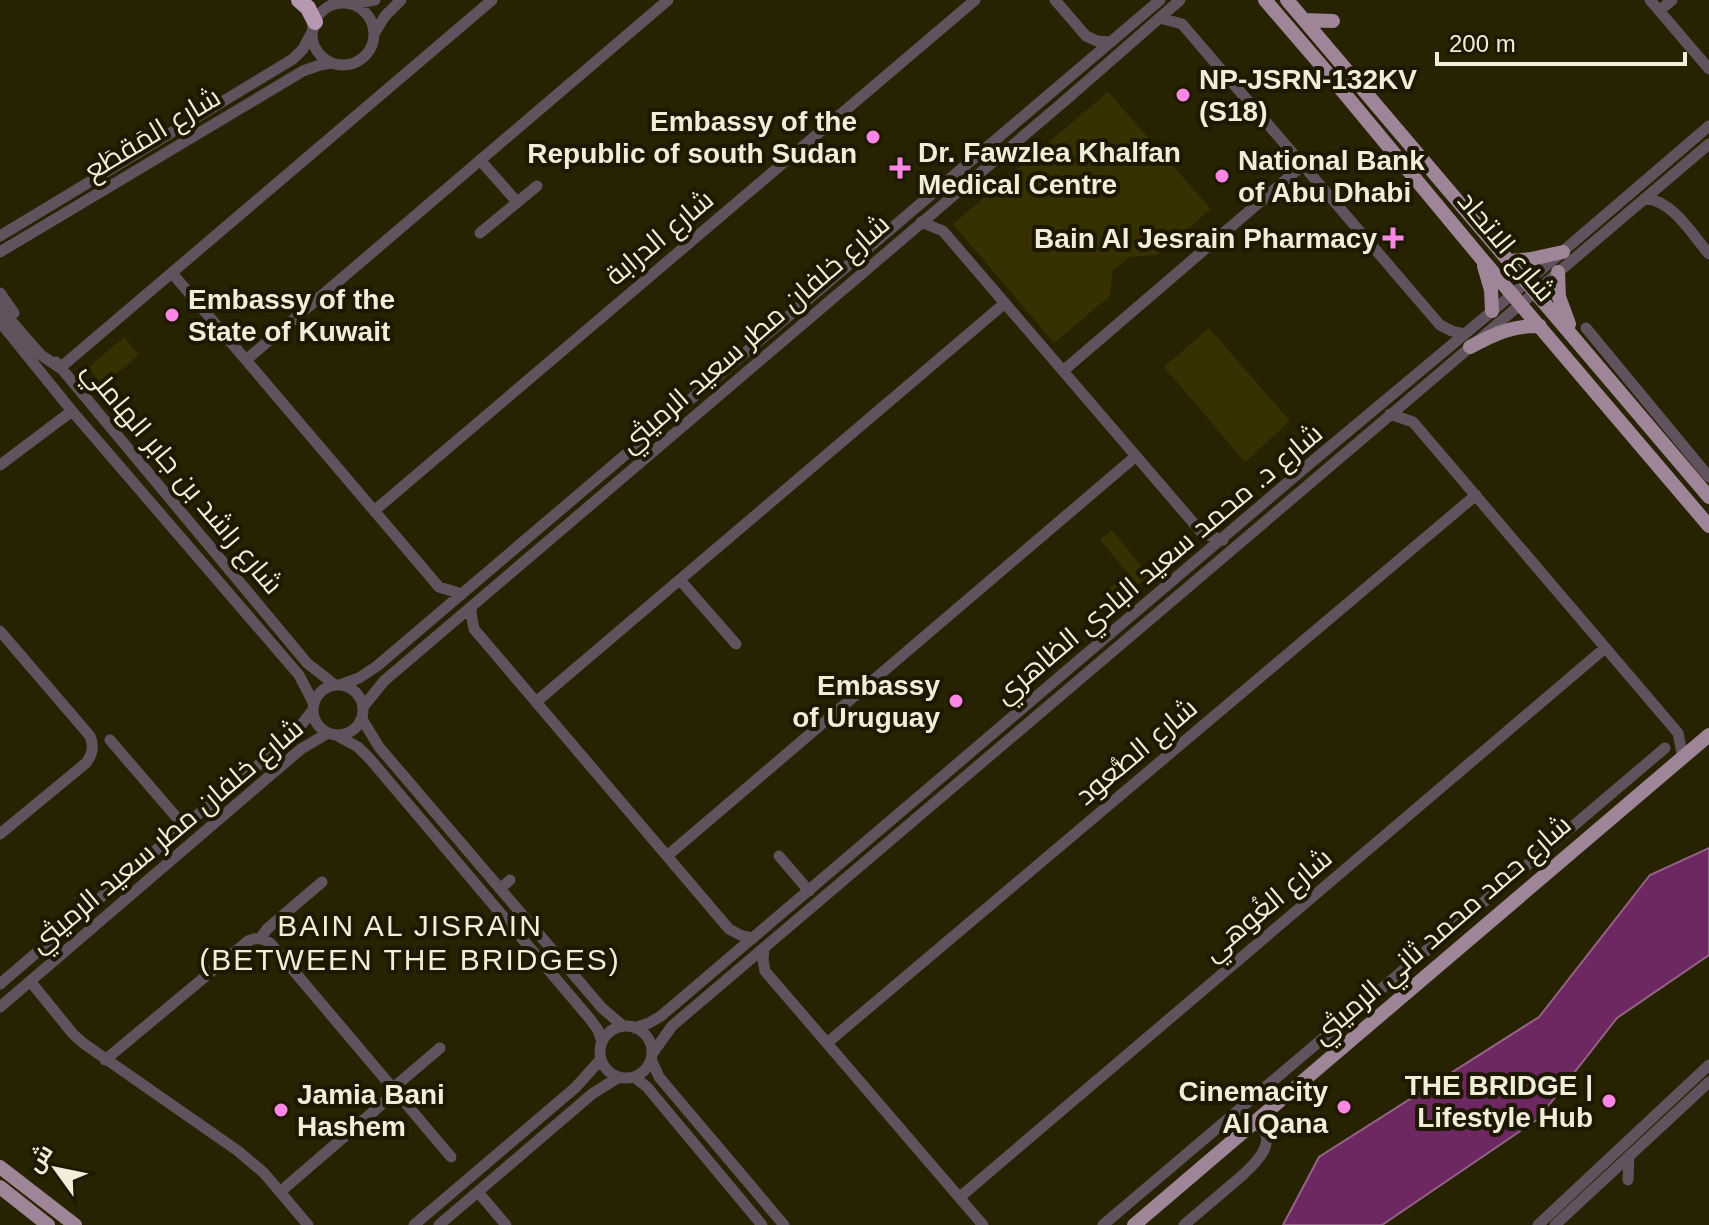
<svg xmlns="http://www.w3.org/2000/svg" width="1709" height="1225" font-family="Arial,Cairo,sans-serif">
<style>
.green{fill:#373000}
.water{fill:#6d2862;stroke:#946386;stroke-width:2}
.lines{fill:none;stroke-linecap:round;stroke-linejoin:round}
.minor{stroke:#60535d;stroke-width:11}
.major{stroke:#9e8598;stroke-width:14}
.highway{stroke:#b798b0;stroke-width:16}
.poi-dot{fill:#fb87e5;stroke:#1e1800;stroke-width:3}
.labels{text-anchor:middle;stroke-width:8;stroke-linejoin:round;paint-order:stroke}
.poi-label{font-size:28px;font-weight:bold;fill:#f0eddb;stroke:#1e1800;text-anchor:start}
.street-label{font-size:28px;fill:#f0eddb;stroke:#1e1800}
.neighbourhood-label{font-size:30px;letter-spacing:2px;fill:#f0eddb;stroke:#1e1800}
</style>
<rect width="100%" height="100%" fill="#272202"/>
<!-- green -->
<path class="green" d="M 1108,92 L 1211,209 L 1157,255 L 1130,257 L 1113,270 L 1110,296 L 1054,343 L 953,224 Z
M 1209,328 L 1290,421 L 1245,462 L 1164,367 Z
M 124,337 L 139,355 L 103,385 L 88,368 Z
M 1112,530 L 1149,576 L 1118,601 L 1108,590 L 1128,573 L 1100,540 Z"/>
<!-- water -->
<path class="water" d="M 1709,848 L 1709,955 L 1617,1018 L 1538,1119 L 1382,1225 L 1283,1225 L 1319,1157 L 1539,1017 L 1650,875 Z"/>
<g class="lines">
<!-- minor -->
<path class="minor" d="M 1055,0 L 1086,36 L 1097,41 L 1111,42
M 1650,0 L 1709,69
M312 34a31 31 0 1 1 62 0a31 31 0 1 1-62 0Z
M 353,4 L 375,0
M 1659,11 L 1672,0
M 1160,18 L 1182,24 L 1440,325 L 1452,331 L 1465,334
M 374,34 L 385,16 L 401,0
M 480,160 L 517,202
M 1645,198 C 1674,202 1691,233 1709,254
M 921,222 L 943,231 L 1202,533 L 1223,540
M 480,233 L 537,186
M 0,236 L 293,59 L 303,49 L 313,30
M 0,252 L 303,71 L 320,65 L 332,63
M 172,273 L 439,587 L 462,594
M 0,293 L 14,313
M 0,308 L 41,355 L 60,368 L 492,0
M 0,322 L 72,411 L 299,675 L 314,704
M 1586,328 L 1709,477
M 246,360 L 668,0
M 56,362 L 307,663 L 335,685
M 1063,371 L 1303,165
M 1390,414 L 1413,422 L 1678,733 L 1683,758
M 0,465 L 72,411
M 374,511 L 975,0
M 680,580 L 736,644
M 472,606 L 471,613 L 474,629 L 729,929 L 740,935 L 753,938
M 0,631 L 90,736 C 94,745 93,754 86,763 L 0,834
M313 710a25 25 0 1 1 50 0a25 25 0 1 1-50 0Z
M 340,685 L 359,678 L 377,666 L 1160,0
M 536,702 L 1005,303
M 363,707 L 384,681 L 1068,98 L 1180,0
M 362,719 L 379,747 L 602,1008 L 623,1026
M 336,735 L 358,747 L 370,759 L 590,1019 L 598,1030 L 602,1042
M 110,740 L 184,826
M 667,856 L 1136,456
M 779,856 L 809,891
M 500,889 L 510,880
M 260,939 L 267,929 L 322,882
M 764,948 L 763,960 L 765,971 L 983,1225
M 30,981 L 73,1034 L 83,1043 L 238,1151 L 264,1173 L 308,1225
M 0,984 L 184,826 L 290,739 L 313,710
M 0,1007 L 301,749 L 328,733
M600 1052a26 26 0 1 1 52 0a26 26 0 1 1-52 0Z
M 634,1028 L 649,1023 L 661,1016 L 1320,455 L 1527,282 L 1709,126
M 827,1043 L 1476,495
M 652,1054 L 672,1026 L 1709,144
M 651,1059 L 659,1077 L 784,1225
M 105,1060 L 248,941 C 256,937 264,938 271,944 L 451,1157
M 634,1077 L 647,1087 L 762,1225
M 393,1088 L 440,1048
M 1628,1180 L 1629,1156
M 280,1192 L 396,1092
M 478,1192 L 506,1225
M 960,1197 L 1605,648
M 414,1225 L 576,1087 L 601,1059
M 439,1225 L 592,1094 L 619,1077
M 1103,1225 L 1665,748
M 1184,1225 C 1197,1214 1211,1202 1224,1191 C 1239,1178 1291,1140 1253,1123
M 1538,1225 L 1709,1065
M 1555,1225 L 1709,1082"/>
<!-- major -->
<path class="major" d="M 1265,0 L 1320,64 L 1481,258 L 1709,526
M 1287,0 L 1709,497
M 1304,20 L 1333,21
M 1510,261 L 1531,259 L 1563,252
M 1484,266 L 1491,290 L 1492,311
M 1558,272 L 1559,297 L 1569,324
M 1470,347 C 1494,334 1513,325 1540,326
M 0,1167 L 75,1225
M 0,1187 L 48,1225
M 1134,1225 L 1709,735"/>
<!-- highway -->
<path class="highway" d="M 299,0 L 308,8 L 315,22"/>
</g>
<!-- markers -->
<g class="poi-dot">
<circle cx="1183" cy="95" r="8"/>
<circle cx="873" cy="137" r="8"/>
<path d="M896 156h8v8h8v8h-8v8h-8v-8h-8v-8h8z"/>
<circle cx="1222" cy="176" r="8"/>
<path d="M1389 226h8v8h8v8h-8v8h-8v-8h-8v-8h8z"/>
<circle cx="172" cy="315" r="8"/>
<circle cx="956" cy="701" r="8"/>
<circle cx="1609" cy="1101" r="8"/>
<circle cx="1344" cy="1107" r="8"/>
<circle cx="281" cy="1110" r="8"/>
</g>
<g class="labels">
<!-- poi labels -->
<g class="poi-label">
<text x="1199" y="89">NP-JSRN-132KV<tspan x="1199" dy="32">(S18)</tspan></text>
<text x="857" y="131" text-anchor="end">Embassy of the<tspan x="857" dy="32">Republic of south Sudan</tspan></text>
<text x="918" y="162">Dr. Fawzlea Khalfan<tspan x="918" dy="32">Medical Centre</tspan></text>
<text x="1238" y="170">National Bank<tspan x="1238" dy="32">of Abu Dhabi</tspan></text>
<text x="1377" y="248" text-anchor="end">Bain Al Jesrain Pharmacy</text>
<text x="188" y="309">Embassy of the<tspan x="188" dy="32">State of Kuwait</tspan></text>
<text x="940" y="695" text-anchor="end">Embassy<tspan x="940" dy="32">of Uruguay</tspan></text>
<text x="1593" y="1095" text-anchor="end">THE BRIDGE |<tspan x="1593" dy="32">Lifestyle Hub</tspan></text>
<text x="1328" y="1101" text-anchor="end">Cinemacity<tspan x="1328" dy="32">Al Qana</tspan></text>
<text x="297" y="1104">Jamia Bani<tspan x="297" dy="32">Hashem</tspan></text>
</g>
<!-- street labels -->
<g class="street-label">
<text transform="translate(152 133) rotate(-31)" y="10">شارع المَقطَع</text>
<text transform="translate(659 237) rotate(-40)" y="10">شارع الدرابة</text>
<text transform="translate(1507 246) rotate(50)" y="10">شارع الاتحاد</text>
<text transform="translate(754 333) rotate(-41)" y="10">شارع خلفان مطر سعيد الرميثي</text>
<text transform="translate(183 477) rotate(50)" y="10">شارع راشد بن جابر الهاملي</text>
<text transform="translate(1158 563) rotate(-40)" y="10">شارع د. محمد سعيد البادي الظاهري</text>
<text transform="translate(1136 751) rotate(-40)" y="10">شارع الصُّعود</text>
<text transform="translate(166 835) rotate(-40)" y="10">شارع خلفان مطر سعيد الرميثي</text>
<text transform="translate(1267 904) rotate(-40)" y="10">شارع الغُوهي</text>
<text transform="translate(1441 929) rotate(-41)" y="10">شارع حمد محمد ثاني الرميثي</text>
</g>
<!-- neighbourhood labels -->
<g class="neighbourhood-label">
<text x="410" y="936">BAIN AL JISRAIN<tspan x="410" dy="34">(BETWEEN THE BRIDGES)</tspan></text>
</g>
</g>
<!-- north arrow -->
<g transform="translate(56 1169) rotate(303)" stroke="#1e1800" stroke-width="6" paint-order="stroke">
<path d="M0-6L14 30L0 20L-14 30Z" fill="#f0eddb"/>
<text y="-12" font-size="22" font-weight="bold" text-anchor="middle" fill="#f0eddb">ش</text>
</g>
<!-- scale -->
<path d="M1437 52v12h248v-12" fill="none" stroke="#f0eddb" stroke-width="4"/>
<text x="1449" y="52" font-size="24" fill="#f0eddb" stroke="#1e1800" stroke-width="6" paint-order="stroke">200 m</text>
</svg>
